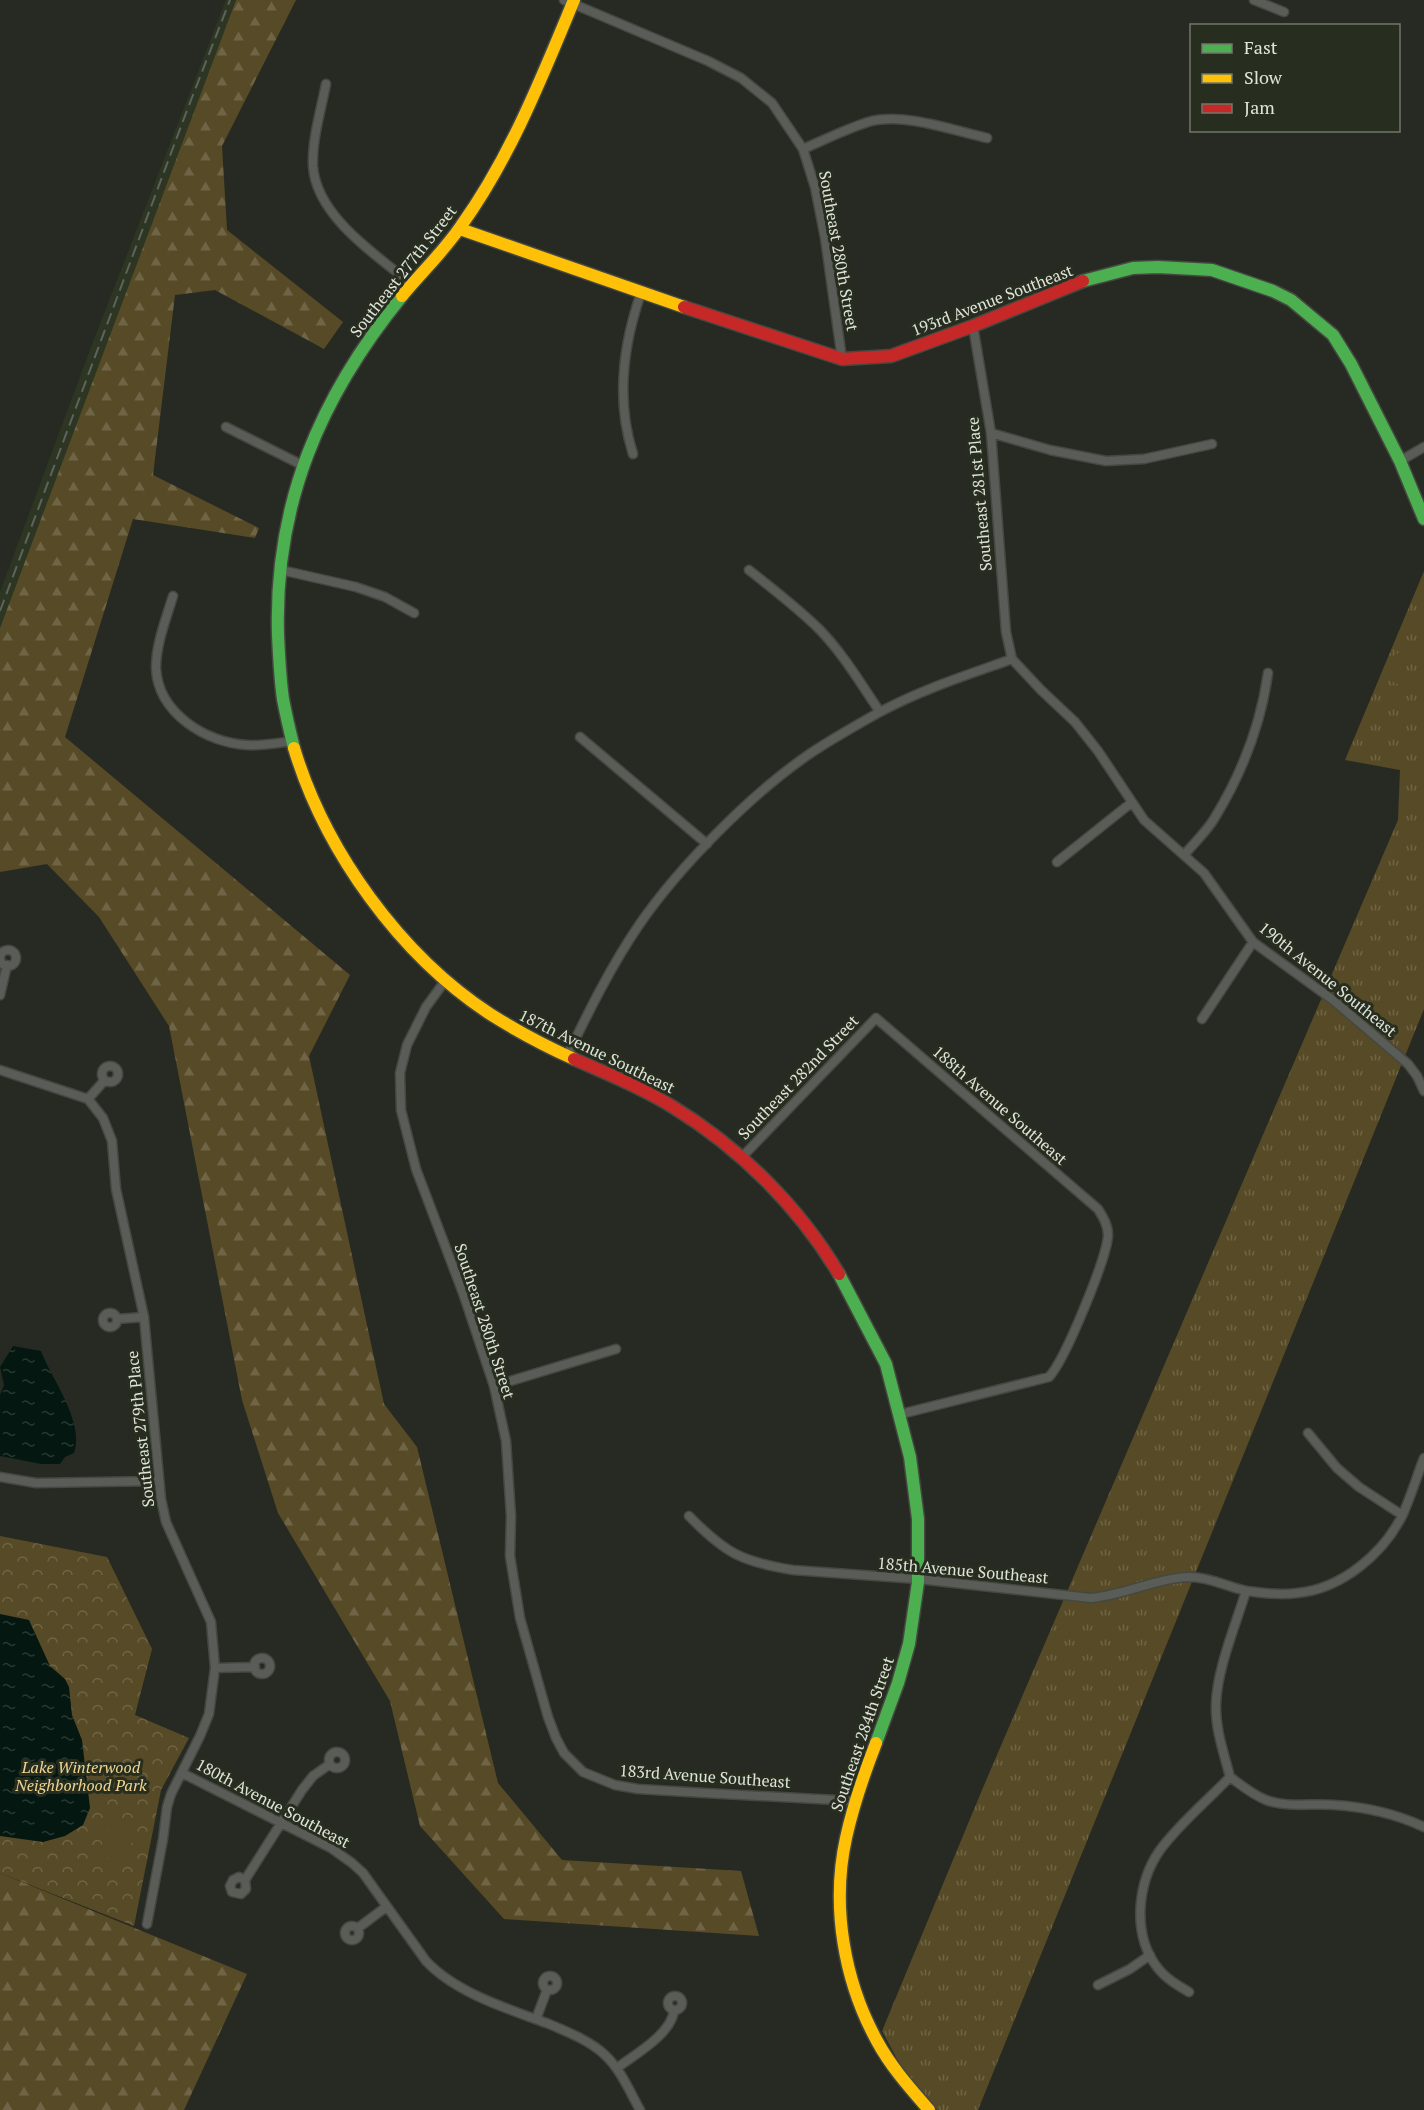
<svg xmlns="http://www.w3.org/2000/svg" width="1424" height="2110" font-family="'PT Serif',serif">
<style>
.built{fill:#2c3622}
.grass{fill:url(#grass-tufts)}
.forest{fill:url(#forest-firs)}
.park{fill:url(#park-crowns)}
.garden{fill:#574a26}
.water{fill:url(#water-ripples)}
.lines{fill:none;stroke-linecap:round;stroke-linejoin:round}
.street-casing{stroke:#454841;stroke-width:11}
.fast-casing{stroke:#454841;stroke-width:15}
.slow-casing{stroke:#454841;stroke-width:15}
.jam-casing{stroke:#454841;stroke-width:15}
.street{stroke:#5a5c57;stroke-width:8}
.fast{stroke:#4caf50;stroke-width:12}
.slow{stroke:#ffc107;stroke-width:12}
.jam{stroke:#c62828;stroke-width:12}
.rail{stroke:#60625d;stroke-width:2;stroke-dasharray:12 6;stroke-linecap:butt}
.labels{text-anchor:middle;stroke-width:6;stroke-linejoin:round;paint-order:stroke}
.street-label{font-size:16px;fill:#dfe4db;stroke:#272e1f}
.park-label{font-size:16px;font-style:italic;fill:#f1d590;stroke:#272e1f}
</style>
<defs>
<pattern id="grass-tufts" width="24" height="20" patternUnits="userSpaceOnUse" patternTransform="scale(1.5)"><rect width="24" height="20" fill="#574a26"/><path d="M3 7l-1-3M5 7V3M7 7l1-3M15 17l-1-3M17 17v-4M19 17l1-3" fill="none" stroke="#6f6445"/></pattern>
<pattern id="forest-firs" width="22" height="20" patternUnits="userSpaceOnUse" patternTransform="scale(1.5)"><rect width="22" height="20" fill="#574a26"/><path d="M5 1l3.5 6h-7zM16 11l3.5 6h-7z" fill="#6f6445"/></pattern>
<pattern id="park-crowns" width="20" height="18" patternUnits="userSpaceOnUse" patternTransform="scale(1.5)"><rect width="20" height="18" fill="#574a26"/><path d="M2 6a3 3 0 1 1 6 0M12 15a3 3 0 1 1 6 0" fill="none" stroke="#6f6445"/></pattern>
<pattern id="water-ripples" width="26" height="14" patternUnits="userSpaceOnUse" patternTransform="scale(1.5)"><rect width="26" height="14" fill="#041811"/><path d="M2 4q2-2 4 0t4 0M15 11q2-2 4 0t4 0" fill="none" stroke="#283933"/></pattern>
</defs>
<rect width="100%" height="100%" fill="#272a22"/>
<!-- built -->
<path class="built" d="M 226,0 L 236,0 L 0,628 L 0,592 L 91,347 Z"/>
<!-- grass -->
<path class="grass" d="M 1424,571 L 1424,1009 L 978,2110 L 937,2110 L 903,2070 L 882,2031 L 982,1790 L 1398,820 L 1400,770 L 1345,760 Z"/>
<!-- forest -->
<path class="forest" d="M 236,0 L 296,0 L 222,146 L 227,230 L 343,322 L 324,349 L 215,290 L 175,295 L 153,475 L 259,528 L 255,538 L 133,519 L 65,737 L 350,975 L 309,1056 L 384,1404 L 417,1447 L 498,1783 L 562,1860 L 741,1871 L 759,1936 L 504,1919 L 420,1826 L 390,1701 L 278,1513 L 242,1400 L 169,1026 L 99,917 L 47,864 L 0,872 L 0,628 Z
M 0,1873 L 247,1974 L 184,2110 L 0,2110 Z"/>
<!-- park -->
<path class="park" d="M 0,1536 L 107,1557 L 152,1649 L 135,1715 L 189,1738 L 161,1790 L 134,1926 L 0,1873 Z"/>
<!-- garden -->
<path class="garden" d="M 1396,653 L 1409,659 L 1398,684 L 1385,678 Z
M 113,1817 L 138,1827 L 123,1864 L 98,1854 Z"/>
<!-- water -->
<path class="water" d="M 13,1346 L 41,1351 C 52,1380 85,1422 74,1453 L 65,1457 L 60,1464 L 41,1464 L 0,1456 L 0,1395 L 4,1385 L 0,1367 Z
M 0,1614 L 29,1620 L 50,1666 L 65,1679 L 69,1687 L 72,1715 L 82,1740 L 90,1808 L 83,1825 L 65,1836 L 43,1842 L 0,1836 Z"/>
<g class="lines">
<!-- street casing -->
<g class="street-casing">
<path id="street" d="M 564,0 L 708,61 L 741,78 L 772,103 L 803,149 L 815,187 L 825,238 L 842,359
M 1254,0 L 1284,12
M 326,84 C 321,110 312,139 313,166 C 316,216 377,256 412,284
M 803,149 C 824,140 846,129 868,122 C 903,112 952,130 987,138
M 973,326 L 991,433 L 1006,632 L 1012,659 L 1041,690 L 1075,722 L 1098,751 L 1144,820 L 1204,873 L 1253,942 L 1333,1000 L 1408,1064 L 1417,1076 L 1424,1091
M 226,427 L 302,465
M 991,433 L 1050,450 L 1106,461 L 1144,459 L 1212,444
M 633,454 C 616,401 623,345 641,293
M 1400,461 L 1424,447
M 281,570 L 356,587 L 385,597 L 414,613
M 749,570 C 774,590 798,608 820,630 C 844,655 861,684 880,712
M 173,596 C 166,619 156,644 156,668 C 158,713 206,743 247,745 C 262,746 278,743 293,741
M 580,737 L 707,844
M 1185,854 C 1194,843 1206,832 1214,819 C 1241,775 1261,724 1268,673
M 1057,862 L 1131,803
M0 958a8 8 0 1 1 16 0a8 8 0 1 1-16 0Z
M 445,981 L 426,1007 L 407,1045 L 400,1073 L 401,1110 L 416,1169 L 463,1293 L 494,1386 L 506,1441 L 511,1516 L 510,1556 L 520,1618 L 548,1717 L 556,1738 L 564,1753 L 583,1772 L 615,1785 L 638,1789 L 705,1793 L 855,1801
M 0,995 L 7,965
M 1202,1019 L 1253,942
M 567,1056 C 589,1011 611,966 639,925 C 679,867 750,795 808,755 C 830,740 855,726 878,713 C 920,690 967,675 1012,659
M102 1074a8 8 0 1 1 16 0a8 8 0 1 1-16 0Z
M 0,1070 L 88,1099
M 88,1099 L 103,1118 L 112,1141 L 116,1189 L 144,1317 L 161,1499 L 166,1522 L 211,1622 L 215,1668 L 209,1714 L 200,1736 L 171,1794 L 167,1807 L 163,1839 L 147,1924
M 88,1099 L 104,1081
M 742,1157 L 876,1018 L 1098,1209 C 1103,1217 1108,1225 1108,1235 C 1107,1258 1065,1360 1049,1377 L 901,1414
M103 1320a7 7 0 1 1 14 0a7 7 0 1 1-14 0Z
M 117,1319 L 144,1317
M 494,1386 L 616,1349
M 1308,1433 L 1337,1468 L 1359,1487 L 1402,1515
M 0,1477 L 36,1483 L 158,1481
M 689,1516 C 725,1553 742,1562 793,1570 L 918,1579 L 1091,1598 C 1125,1595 1156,1578 1190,1577 C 1210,1577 1227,1587 1247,1591 C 1261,1593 1284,1595 1297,1593 C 1342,1589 1384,1553 1403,1514 C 1411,1496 1417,1476 1424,1458
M254 1666a8 8 0 1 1 16 0a8 8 0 1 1-16 0Z
M 215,1668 L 255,1667
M329 1760a8 8 0 1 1 16 0a8 8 0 1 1-16 0Z
M 182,1773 L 331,1848 L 352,1863 L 363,1873 L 426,1961 C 456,1993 508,2009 549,2024 C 568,2032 590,2041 605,2055 C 621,2070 630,2092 640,2110
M 1230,1777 C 1241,1785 1253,1795 1266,1800 C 1288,1808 1312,1803 1335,1805 C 1366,1807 1396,1814 1424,1827
M 245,1880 L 239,1877 L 233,1880 L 230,1886 L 232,1892 L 241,1894 L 246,1889 L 245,1880 L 302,1790 L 313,1776 L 330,1764
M345 1933a7 7 0 1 1 14 0a7 7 0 1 1-14 0Z
M 358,1928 L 386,1907
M543 1983a7 7 0 1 1 14 0a7 7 0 1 1-14 0Z
M 1098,1985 L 1130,1969 L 1150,1955
M 1189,1992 C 1177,1985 1165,1978 1157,1967 C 1132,1934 1137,1883 1160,1850 C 1180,1823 1207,1801 1230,1777 C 1224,1753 1215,1729 1216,1704 C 1217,1669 1236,1624 1246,1591
M668 2003a7 7 0 1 1 14 0a7 7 0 1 1-14 0Z
M 536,2019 L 547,1990
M 617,2068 C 634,2055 672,2034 674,2010"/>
</g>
<!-- fast casing -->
<g class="fast-casing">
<path id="fast" d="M 1083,281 L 1133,268 L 1158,267 L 1212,270 L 1273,291 L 1291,300 L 1333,335 L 1351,364 L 1400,461 L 1424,519
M 294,748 C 290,732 286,715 283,699 C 280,678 279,656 278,635 C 274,504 320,397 402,296
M 839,1274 L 886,1364 L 910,1457 L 918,1519 L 918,1582 L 909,1644 L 898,1683 L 876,1743"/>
</g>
<!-- slow casing -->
<g class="slow-casing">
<path id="slow" d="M 460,229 L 684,307
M 402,296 C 421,273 444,251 461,226 C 510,158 542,77 574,0
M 294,748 C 325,851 400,955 490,1014 C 517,1031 545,1046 574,1059
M 876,1743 C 864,1774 853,1806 846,1838 C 831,1906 844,1981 877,2041 C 891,2067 910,2088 929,2110"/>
</g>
<!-- jam casing -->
<g class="jam-casing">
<path id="jam" d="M 684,307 L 842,359 L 891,356 L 973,326 L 1083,281
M 574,1059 C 608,1074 642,1088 673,1107 C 740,1148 799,1207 839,1274"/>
</g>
<!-- street -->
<use href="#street" class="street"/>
<!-- fast -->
<use href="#fast" class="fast"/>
<!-- slow -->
<use href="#slow" class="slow"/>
<!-- jam -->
<use href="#jam" class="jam"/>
<!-- rail -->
<path class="rail" d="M 0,611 L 186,113 L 230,0"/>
</g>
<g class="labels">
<!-- street labels -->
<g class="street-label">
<text transform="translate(839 251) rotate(80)" y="6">Southeast 280th Street</text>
<text transform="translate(403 271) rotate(-52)" y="6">Southeast 277th Street</text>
<text transform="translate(992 300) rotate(-21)" y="6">193rd Avenue Southeast</text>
<text transform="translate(979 494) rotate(-95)" y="6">Southeast 281st Place</text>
<text transform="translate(1328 979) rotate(39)" y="6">190th Avenue Southeast</text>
<text transform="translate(597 1051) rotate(26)" y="6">187th Avenue Southeast</text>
<text transform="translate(798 1077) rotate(-46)" y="6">Southeast 282nd Street</text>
<text transform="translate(1000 1105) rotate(41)" y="6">188th Avenue Southeast</text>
<text transform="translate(485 1321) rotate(72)" y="6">Southeast 280th Street</text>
<text transform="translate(140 1429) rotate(-96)" y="6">Southeast 279th Place</text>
<text transform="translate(963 1570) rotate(5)" y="6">185th Avenue Southeast</text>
<text transform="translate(862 1734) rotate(-71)" y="6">Southeast 284th Street</text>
<text transform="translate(705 1776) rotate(4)" y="6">183rd Avenue Southeast</text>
<text transform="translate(273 1803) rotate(28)" y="6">180th Avenue Southeast</text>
</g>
<!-- park labels -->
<g class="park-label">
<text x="81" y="1773">Lake Winterwood<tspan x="81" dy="18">Neighborhood Park</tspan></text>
</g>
</g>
<!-- legend -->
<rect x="1190" y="24" width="210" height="108" fill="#272e1f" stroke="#71776a" stroke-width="1.5"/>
<rect x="1202" y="44" width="30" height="9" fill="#4caf50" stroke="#71776a" stroke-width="1.5"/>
<text x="1244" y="54" font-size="18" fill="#dfe4db">Fast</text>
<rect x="1202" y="74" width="30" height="9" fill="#ffc107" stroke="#71776a" stroke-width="1.5"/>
<text x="1244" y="84" font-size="18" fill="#dfe4db">Slow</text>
<rect x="1202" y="104" width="30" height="9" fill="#c62828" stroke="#71776a" stroke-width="1.5"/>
<text x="1244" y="114" font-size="18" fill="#dfe4db">Jam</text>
</svg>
